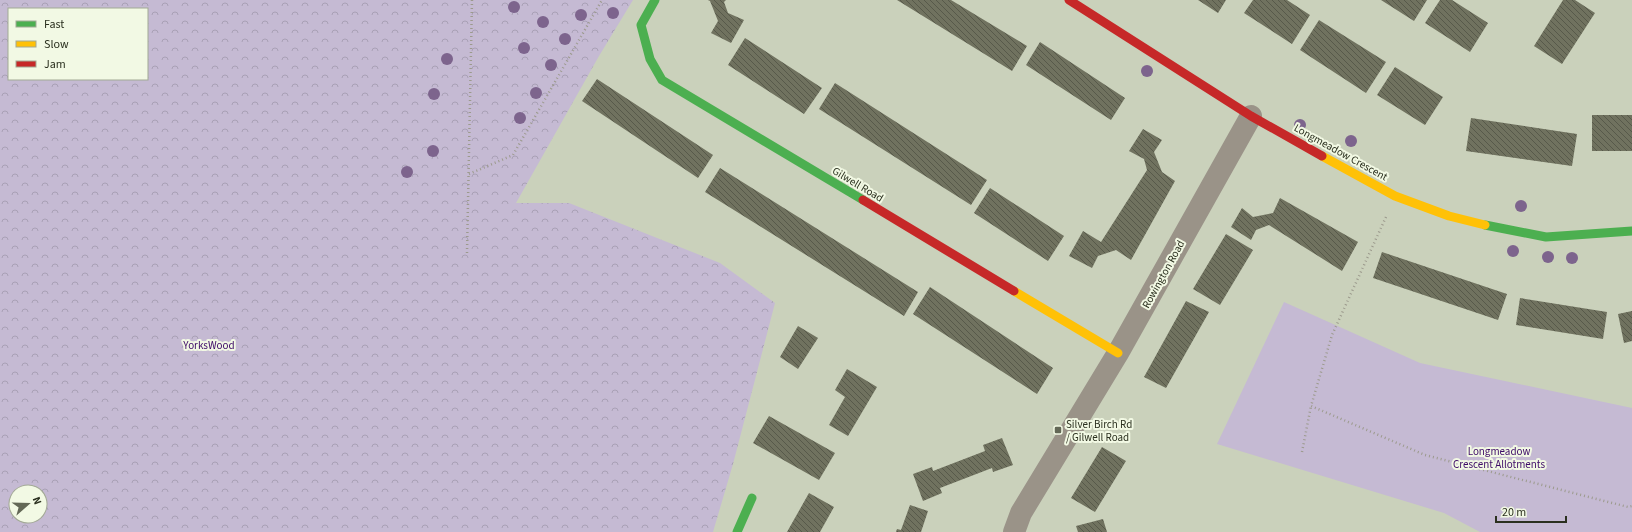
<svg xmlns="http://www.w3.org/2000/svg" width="1632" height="532" font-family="'Source Sans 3',sans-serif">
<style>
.forest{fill:url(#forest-crowns);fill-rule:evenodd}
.garden{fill:#c5bad3}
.building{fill:url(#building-back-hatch)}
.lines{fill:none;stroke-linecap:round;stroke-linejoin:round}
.path{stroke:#9c9a8d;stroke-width:2.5;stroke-dasharray:1 3;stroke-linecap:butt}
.street{stroke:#9a9388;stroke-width:22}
.fast{stroke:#4caf50;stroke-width:9}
.slow{stroke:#ffc107;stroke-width:9}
.jam{stroke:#c62828;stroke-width:9}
.tree{fill:#7d648d}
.poi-dot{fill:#636856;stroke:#f2f9e4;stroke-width:1.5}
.labels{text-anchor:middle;stroke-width:4;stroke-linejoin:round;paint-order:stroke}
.street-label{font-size:11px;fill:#2b301f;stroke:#f2f9e4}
.park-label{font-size:11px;fill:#3e0b68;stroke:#f2f9e4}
.poi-label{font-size:11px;fill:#2b301f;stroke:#f2f9e4;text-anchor:start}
</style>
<defs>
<pattern id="forest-crowns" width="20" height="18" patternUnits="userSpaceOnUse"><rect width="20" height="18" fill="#c5bad3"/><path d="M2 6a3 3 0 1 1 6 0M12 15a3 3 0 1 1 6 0" fill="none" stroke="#a9a0b5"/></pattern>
<pattern id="building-back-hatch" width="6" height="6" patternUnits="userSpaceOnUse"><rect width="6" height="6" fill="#70725f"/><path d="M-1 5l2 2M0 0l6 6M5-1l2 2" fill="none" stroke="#57594a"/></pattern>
</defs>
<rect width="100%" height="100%" fill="#cad1bb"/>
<!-- forest -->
<path class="forest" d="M 0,0 L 633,0 L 599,56 L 516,203 L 569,203 L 720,263 L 775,303 L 733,464 L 713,532 L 0,532 ZM 9,9 L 147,9 L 147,79 L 9,79 ZM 16,492 L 40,492 L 40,516 L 16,516 Z"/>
<!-- garden -->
<path class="garden" d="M 1284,302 L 1420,363 L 1632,408 L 1632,532 L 1480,532 L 1444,513 L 1217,444 Z"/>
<!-- building -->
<path class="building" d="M 708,0 L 726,0 L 724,2 L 728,13 L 744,20 L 731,43 L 711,33 L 718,21 L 710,1 Z
M 897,0 L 951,0 L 1027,46 L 1012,71 Z
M 1198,0 L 1226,0 L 1218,13 Z
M 1253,0 L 1287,0 L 1310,15 L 1292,44 L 1244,13 Z
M 1381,0 L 1427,0 L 1414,21 Z
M 1440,0 L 1452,0 L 1488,23 L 1470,52 L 1425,23 Z
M 1563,0 L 1575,0 L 1595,13 L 1562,64 L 1534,46 Z
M 1319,20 L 1386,62 L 1366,93 L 1300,50 Z
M 745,38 L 822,88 L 804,114 L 728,65 Z
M 1040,42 L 1125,98 L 1111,120 L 1026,65 Z
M 1395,67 L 1443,97 L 1425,125 L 1377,95 Z
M 597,79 L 713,155 L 698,178 L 582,101 Z
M 835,83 L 987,180 L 971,205 L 819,109 Z
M 1592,115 L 1632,115 L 1632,151 L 1592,151 Z
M 1471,118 L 1577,134 L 1572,166 L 1466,151 Z
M 1143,129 L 1162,140 L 1154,152 L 1162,172 L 1175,181 L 1131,260 L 1116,250 L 1098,256 L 1092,268 L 1069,256 L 1083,231 L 1101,242 L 1147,170 L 1144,159 L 1129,151 Z
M 720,168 L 918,292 L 904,316 L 705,192 Z
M 990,188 L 1064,236 L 1048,261 L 974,213 Z
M 1280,198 L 1358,242 L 1342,271 L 1269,225 L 1256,230 L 1251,240 L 1231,227 L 1242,208 L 1253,217 L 1273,213 Z
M 1226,234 L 1253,250 L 1220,305 L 1193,289 Z
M 1382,252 L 1507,294 L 1498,320 L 1373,278 Z
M 930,287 L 1053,368 L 1037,394 L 913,314 Z
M 1520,298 L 1607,312 L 1603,339 L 1516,325 Z
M 1186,301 L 1209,312 L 1166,388 L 1144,377 Z
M 1632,311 L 1632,341 L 1624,343 L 1618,314 Z
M 798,326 L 818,338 L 798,369 L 780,357 Z
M 847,369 L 877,387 L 848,436 L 829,425 L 845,397 L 835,390 Z
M 769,416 L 835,453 L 819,480 L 753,443 Z
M 1002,438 L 1013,465 L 993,472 L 992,468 L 940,488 L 942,493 L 923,501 L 913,474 L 932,467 L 933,471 L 985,451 L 983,445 Z
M 1102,447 L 1126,461 L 1095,512 L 1071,498 Z
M 809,493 L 834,507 L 820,532 L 787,532 Z
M 910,505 L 928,511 L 921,532 L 896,532 L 897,529 L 901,530 Z
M 1103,519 L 1107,532 L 1078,532 L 1076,526 Z"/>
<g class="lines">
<!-- path -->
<path class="path" d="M 469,174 L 513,155 L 602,0
M 1386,217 L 1332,335 L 1311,406 L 1425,455 L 1628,507 L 1632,506
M 467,253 L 472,0
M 1302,452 L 1311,406"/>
<!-- street -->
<path class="street" d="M 1014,532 L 1021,513 L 1118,353 L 1251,116"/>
<!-- fast -->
<path class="fast" d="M 655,0 L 641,25 L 650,59 L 662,80 L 863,200
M 1485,225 L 1546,237 L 1632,231
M 737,532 L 752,498"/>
<!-- slow -->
<path class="slow" d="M 1322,156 L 1395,196 L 1449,216 L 1485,225
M 1014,291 L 1118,353"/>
<!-- jam -->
<path class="jam" d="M 1069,0 L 1251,116 L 1322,156
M 863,200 L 1014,291"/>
</g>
<!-- trees -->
<g class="tree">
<circle cx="514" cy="7" r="6"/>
<circle cx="613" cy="13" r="6"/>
<circle cx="581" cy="15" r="6"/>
<circle cx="543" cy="22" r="6"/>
<circle cx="565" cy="39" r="6"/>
<circle cx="524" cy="48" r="6"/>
<circle cx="447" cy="59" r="6"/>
<circle cx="551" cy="65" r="6"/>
<circle cx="1147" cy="71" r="6"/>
<circle cx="536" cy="93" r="6"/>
<circle cx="434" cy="94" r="6"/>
<circle cx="520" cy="118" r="6"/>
<circle cx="1300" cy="125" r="6"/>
<circle cx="1351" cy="141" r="6"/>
<circle cx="433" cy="151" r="6"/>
<circle cx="407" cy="172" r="6"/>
<circle cx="1521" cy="206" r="6"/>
<circle cx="1513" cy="251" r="6"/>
<circle cx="1548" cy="257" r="6"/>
<circle cx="1572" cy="258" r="6"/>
</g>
<!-- markers -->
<rect class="poi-dot" x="1054" y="426" width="8" height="8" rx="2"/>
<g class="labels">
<!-- street labels -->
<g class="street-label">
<text transform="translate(1341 152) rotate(29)" y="4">Longmeadow Crescent</text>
<text transform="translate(858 184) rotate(31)" y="4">Gilwell Road</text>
<text transform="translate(1163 274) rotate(-61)" y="4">Rowington Road</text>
</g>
<!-- park labels -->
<g class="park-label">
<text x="209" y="349">YorksWood</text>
<text x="1499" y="455">Longmeadow<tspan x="1499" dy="13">Crescent Allotments</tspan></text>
</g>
<!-- poi labels -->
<g class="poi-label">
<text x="1066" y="428">Silver Birch Rd<tspan x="1066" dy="13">/ Gilwell Road</tspan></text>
</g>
</g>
<!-- legend -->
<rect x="8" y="8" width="140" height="72" fill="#f2f9e4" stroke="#a2a995"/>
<rect x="16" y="21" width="20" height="6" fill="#4caf50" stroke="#a2a995"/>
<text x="44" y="28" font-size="12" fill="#2b301f">Fast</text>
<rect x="16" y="41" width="20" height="6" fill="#ffc107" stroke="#a2a995"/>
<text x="44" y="48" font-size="12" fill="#2b301f">Slow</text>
<rect x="16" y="61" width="20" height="6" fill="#c62828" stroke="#a2a995"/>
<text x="44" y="68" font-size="12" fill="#2b301f">Jam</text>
<!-- north arrow -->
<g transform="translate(28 504) rotate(70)"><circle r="19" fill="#f2f9e4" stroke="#a2a995"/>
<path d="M0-3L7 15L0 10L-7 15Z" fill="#636856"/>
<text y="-6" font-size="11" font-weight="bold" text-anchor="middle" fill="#2b301f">N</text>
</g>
<!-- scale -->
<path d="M1496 516v6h70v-6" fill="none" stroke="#2b301f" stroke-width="2"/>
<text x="1502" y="516" font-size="12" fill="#2b301f" stroke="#f2f9e4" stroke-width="3" paint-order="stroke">20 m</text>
</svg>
